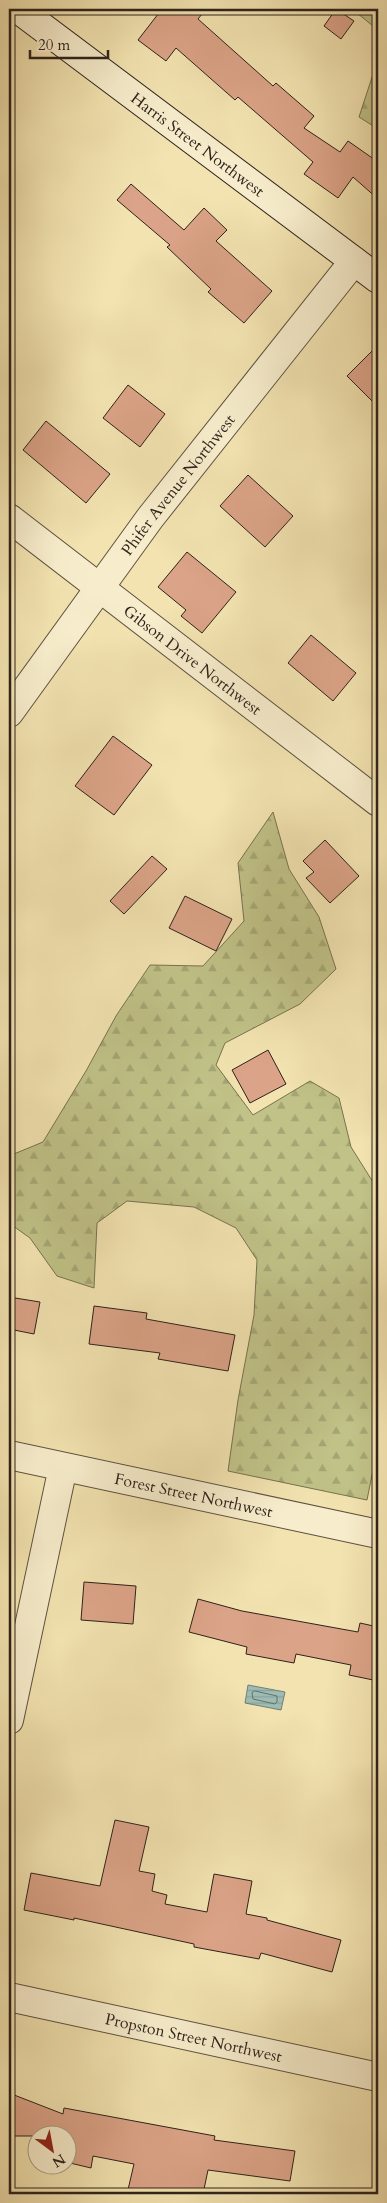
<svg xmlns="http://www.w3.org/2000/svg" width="387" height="2203" font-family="Cardo,serif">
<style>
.forest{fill:url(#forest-firs);stroke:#777251}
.water{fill:url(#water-rules);stroke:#717f77}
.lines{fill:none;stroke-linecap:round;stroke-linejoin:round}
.shore{stroke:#667068;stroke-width:1}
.building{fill:#dba387;stroke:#2e221b}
.street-casing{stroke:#5f5240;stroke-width:30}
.secondary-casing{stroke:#2e221b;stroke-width:30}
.street{stroke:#f7edcc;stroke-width:28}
.secondary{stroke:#f7edcc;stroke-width:28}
.labels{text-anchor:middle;stroke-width:4;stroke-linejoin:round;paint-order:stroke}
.street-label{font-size:16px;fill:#2e221b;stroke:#f7edcc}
</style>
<defs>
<pattern id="forest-firs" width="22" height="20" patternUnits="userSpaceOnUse" patternTransform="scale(1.25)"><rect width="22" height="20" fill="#c0c287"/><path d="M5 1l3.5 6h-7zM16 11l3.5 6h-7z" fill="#a5a674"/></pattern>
<pattern id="water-rules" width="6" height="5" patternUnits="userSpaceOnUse" patternTransform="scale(1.25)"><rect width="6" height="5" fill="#9dbdb4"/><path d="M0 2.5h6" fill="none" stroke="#88a29a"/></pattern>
</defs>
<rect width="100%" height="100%" fill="#f2e3b0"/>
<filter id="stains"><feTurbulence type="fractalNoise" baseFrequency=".004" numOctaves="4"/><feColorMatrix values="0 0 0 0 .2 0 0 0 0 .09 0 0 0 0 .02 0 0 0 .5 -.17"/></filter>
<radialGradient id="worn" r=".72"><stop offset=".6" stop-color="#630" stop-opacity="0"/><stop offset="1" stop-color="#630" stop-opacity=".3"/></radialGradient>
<!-- forest -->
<path class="forest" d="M 352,9 L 378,9 L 378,30 Z
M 378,59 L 378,129 L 359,117 Z
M 273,812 L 289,869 L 319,917 L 336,969 L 300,1004 L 225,1043 L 216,1065 L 253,1115 L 310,1081 L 339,1098 L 351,1147 L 378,1190 L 378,1445 L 367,1500 L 228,1471 L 238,1400 L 254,1315 L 257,1260 L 236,1228 L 194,1207 L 127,1201 L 97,1223 L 94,1288 L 57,1276 L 30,1238 L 9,1223 L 9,1156 L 43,1142 L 86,1071 L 116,1016 L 150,965 L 203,966 L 244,921 L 238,863 Z"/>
<!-- water -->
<path class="water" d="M 248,1685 L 285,1692 L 281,1710 L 245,1703 Z"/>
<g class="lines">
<!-- shore -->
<path class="shore" d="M 255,1691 L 277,1696 L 277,1702 L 275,1704 L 253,1699 L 252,1693 Z"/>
</g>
<!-- building -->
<path class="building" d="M 162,9 L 206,9 L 198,19 L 273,86 L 276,83 L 314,116 L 304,128 L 340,152 L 348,141 L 378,162 L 378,199 L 353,177 L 338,198 L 304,174 L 313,162 L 238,97 L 235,100 L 176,48 L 166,61 L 138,40 Z
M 336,9 L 354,21 L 341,39 L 324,26 Z
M 131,184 L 184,230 L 204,208 L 227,230 L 216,241 L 272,291 L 244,323 L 208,292 L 211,289 L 167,247 L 170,245 L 117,200 Z
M 378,345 L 378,407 L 347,376 Z
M 128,385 L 165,414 L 140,447 L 103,418 Z
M 46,421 L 110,474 L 86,503 L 23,450 Z
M 248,475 L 293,516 L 265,547 L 220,506 Z
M 187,552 L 236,592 L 202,633 L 181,616 L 186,610 L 158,587 Z
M 311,635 L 356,673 L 333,701 L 288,663 Z
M 113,736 L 152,765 L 114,815 L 75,786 Z
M 325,840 L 359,876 L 330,903 L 306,878 L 314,872 L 303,861 Z
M 152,856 L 167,869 L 124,914 L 110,901 Z
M 185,896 L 232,919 L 216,951 L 169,928 Z
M 268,1050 L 286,1084 L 250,1103 L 232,1070 Z
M 9,1297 L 40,1302 L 34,1334 L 9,1329 Z
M 94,1306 L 147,1313 L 146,1319 L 235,1335 L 228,1371 L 158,1359 L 160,1353 L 89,1344 Z
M 84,1582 L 136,1586 L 133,1624 L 81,1620 Z
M 198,1599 L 242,1611 L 358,1632 L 360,1623 L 378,1627 L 378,1681 L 349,1675 L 351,1665 L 296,1654 L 294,1663 L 246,1654 L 247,1647 L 189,1632 Z
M 115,1820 L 149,1827 L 139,1871 L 155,1874 L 152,1891 L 167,1895 L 165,1904 L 207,1912 L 214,1874 L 252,1881 L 246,1914 L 267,1918 L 267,1920 L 341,1940 L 332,1972 L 261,1953 L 259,1959 L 194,1947 L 194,1944 L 74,1918 L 74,1920 L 24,1910 L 31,1873 L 100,1886 Z
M 9,2093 L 63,2114 L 64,2108 L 215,2136 L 214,2140 L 295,2151 L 290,2181 L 208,2170 L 203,2194 L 127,2194 L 134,2164 L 93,2156 L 91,2168 L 70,2163 L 73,2150 L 68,2149 L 68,2136 L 9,2136 Z"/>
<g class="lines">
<!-- street casing -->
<g class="street-casing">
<g id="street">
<path id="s1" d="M 9,518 L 378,802"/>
<path id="s2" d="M 9,713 L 150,518 L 354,261"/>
<path id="s3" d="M 9,1455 L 378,1534"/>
<path d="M 9,1720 L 63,1467"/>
<path id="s4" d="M 9,1997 L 378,2077"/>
</g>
</g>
<!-- secondary casing -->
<g class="secondary-casing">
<g id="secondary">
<path id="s5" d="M 18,9 L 378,279"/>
</g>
</g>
<!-- street -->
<use href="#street" class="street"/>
<!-- secondary -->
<use href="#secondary" class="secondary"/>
</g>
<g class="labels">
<!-- street labels -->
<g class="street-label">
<text dy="6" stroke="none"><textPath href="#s5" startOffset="225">Harris Street Northwest</textPath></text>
<text dy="6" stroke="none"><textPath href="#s2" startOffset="284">Phifer Avenue Northwest</textPath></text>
<text dy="6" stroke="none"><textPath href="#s1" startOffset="232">Gibson Drive Northwest</textPath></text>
<text dy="6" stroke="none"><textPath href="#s3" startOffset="189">Forest Street Northwest</textPath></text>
<text dy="6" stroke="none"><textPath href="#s4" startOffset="189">Propston Street Northwest</textPath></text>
</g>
</g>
<!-- margin -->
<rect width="387" height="2203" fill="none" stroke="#f2e3b0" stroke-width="30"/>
<rect x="10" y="10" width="367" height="2183" fill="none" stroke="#2e221b" stroke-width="2.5"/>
<rect x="15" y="15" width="357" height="2173" fill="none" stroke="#2e221b"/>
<!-- north arrow -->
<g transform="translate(52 2150) rotate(148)"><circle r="24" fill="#f7edcc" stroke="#a79c85"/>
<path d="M0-4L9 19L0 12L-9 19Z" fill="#8f2418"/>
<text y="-8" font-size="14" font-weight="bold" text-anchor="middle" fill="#2e221b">N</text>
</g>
<!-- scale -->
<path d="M30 50v8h78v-8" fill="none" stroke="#2e221b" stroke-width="2.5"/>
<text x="38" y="50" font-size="15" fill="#2e221b" stroke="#f7edcc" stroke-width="4" paint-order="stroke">20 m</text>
<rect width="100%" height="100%" filter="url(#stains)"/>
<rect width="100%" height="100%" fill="url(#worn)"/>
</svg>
